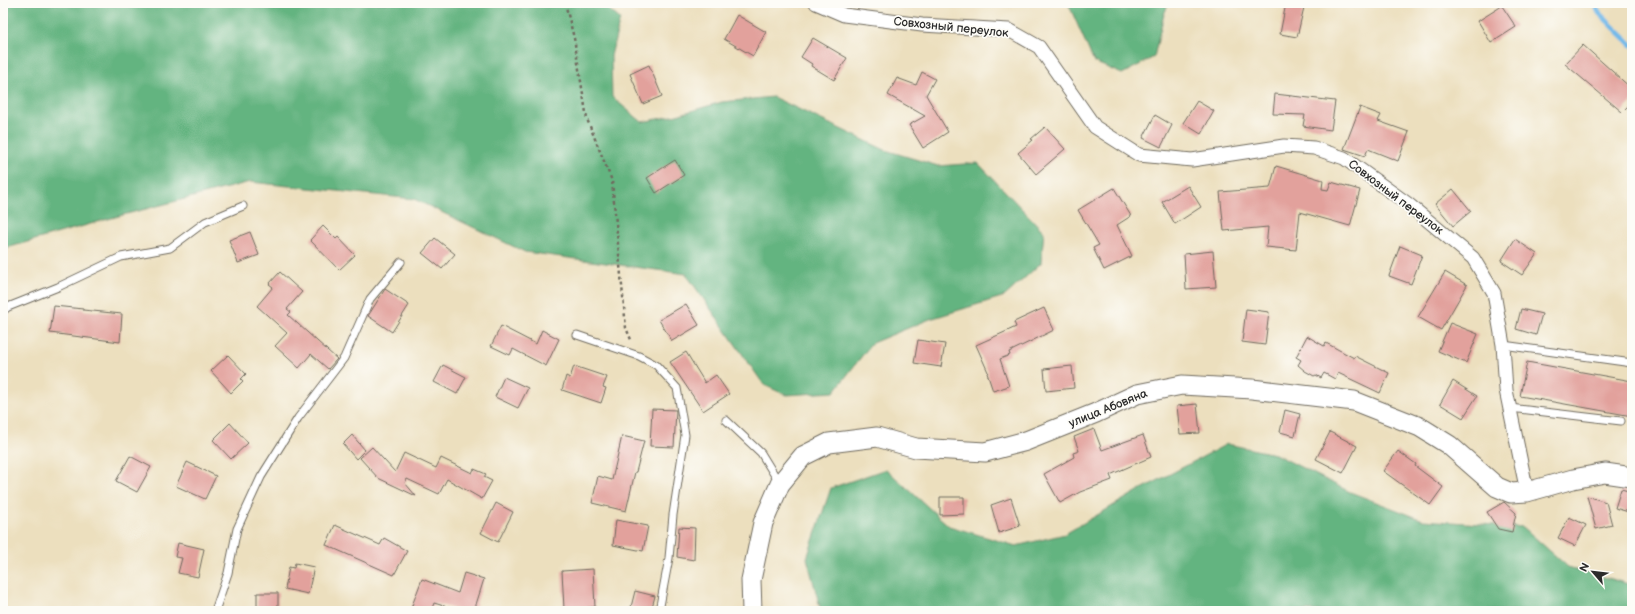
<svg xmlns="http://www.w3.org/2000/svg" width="1635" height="614" font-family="'Balsamiq Sans',sans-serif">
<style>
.forest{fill:#64b480;stroke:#487056}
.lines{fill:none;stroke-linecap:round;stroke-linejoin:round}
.stream{stroke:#73baea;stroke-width:5}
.building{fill:#e2a19c}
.lane-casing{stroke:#6f6a5e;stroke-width:9}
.street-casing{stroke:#6f6a5e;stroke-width:15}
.secondary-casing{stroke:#6f6a5e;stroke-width:21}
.path{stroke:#6f6a5e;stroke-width:2.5;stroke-dasharray:3 3;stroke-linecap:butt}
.lane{stroke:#fff;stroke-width:7}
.street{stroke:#fff;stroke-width:13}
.secondary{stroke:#fff;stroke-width:19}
.labels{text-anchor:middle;stroke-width:3.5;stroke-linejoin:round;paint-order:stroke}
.street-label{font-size:12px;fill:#2b2b2b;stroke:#fdfcf7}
</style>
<rect width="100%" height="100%" fill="#fdfcf7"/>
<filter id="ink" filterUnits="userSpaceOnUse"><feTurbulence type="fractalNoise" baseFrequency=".025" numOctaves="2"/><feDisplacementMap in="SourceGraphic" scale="8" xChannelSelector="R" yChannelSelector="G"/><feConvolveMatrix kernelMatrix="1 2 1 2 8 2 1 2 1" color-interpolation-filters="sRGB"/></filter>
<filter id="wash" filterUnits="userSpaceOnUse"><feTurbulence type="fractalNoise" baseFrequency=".012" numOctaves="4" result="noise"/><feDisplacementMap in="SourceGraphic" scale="16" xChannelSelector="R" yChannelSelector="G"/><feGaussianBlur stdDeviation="0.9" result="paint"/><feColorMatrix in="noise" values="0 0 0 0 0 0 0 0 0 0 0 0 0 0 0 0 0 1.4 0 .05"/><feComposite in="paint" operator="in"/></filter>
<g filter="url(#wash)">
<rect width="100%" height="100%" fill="#ecdfbe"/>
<!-- forest -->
<path class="forest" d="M 3,3 L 601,3 L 620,19 L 611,56 L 612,97 L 642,122 L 677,115 L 722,102 L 773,97 L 885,150 L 938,166 L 978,163 L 1044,232 L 1041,263 L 1005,296 L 930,319 L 872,343 L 834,392 L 786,395 L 764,385 L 686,274 L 525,252 L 414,199 L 250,182 L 115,217 L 3,249 Z
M 1068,3 L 1169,3 L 1164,14 L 1154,57 L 1122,74 L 1094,62 Z
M 1227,444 L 1275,454 L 1350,492 L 1423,520 L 1523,527 L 1568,567 L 1632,585 L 1632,611 L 821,611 L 807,558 L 831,488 L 886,469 L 949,526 L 1016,546 L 1065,534 L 1138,491 Z"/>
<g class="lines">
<!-- stream -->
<path class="stream" d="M 1594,3 L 1599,13 L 1632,45"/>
</g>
<g id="blocks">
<!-- building -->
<path class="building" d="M 1286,3 L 1305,3 L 1297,37 L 1280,34 Z
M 1502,6 L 1516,27 L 1491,43 L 1478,21 Z
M 737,15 L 766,32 L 753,56 L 724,39 Z
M 813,38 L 847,58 L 834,80 L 811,66 L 812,64 L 801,57 Z
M 1583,45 L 1632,89 L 1632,102 L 1622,112 L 1565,64 Z
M 649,65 L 662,96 L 643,104 L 630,74 Z
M 922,72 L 935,79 L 926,95 L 948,132 L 923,148 L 909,125 L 925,116 L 888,95 L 897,78 L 916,85 Z
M 1275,94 L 1335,101 L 1331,130 L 1303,126 L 1305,115 L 1273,114 Z
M 1197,101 L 1214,111 L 1201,134 L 1183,123 Z
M 1360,107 L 1381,115 L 1378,121 L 1409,132 L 1398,161 L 1368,149 L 1365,156 L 1344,149 Z
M 1155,115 L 1172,125 L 1161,147 L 1143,138 Z
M 1045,127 L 1065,149 L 1036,174 L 1018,153 L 1033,140 L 1031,139 Z
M 675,160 L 684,175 L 656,193 L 647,178 Z
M 1276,166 L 1323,180 L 1322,189 L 1328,190 L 1331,182 L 1360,190 L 1350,226 L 1300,212 L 1296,250 L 1266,247 L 1268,227 L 1224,231 L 1220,192 L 1270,188 Z
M 1188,186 L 1201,207 L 1175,224 L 1162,202 Z
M 1114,188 L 1131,216 L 1117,225 L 1132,256 L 1104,270 L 1093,248 L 1099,245 L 1078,210 Z
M 1453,189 L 1471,211 L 1453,226 L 1435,204 Z
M 323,226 L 336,239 L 338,237 L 355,255 L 339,270 L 310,240 Z
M 250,232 L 259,255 L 238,263 L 229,240 Z
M 435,238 L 455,254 L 442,269 L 422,253 Z
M 1515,239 L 1537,254 L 1522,275 L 1501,261 Z
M 1400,246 L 1422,255 L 1411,284 L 1389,276 Z
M 1213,251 L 1216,287 L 1186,289 L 1184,254 Z
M 280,272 L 302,292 L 287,309 L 291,312 L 288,315 L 337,359 L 328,369 L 311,354 L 299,368 L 275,346 L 287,333 L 257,306 L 273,287 L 269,284 Z
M 1445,272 L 1467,285 L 1441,330 L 1418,317 Z
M 385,289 L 409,305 L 392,332 L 368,316 Z
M 686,304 L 699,325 L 672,341 L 659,320 Z
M 54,306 L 83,309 L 83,310 L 122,314 L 120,342 L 50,333 Z
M 1044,308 L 1054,330 L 1009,352 L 1010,355 L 1000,359 L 1009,386 L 993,391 L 987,373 L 988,372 L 976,345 L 1016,327 L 1014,322 Z
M 1246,309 L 1269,312 L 1265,345 L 1242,342 Z
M 1521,309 L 1542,314 L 1536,335 L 1516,329 Z
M 1450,323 L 1478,334 L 1466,363 L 1438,351 Z
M 501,326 L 536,344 L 542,330 L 559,339 L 546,366 L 513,349 L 510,355 L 491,346 Z
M 1307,336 L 1324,346 L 1326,343 L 1354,358 L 1355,356 L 1389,373 L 1380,393 L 1338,373 L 1335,379 L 1324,373 L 1321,378 L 1316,375 L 1314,376 L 1305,371 L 1298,365 L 1301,360 L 1296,357 Z
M 918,340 L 945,344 L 941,367 L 914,363 Z
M 686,352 L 705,383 L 716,375 L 729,394 L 703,411 L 670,362 Z
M 228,355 L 246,374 L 241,379 L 243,381 L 231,393 L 211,371 Z
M 1527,362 L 1632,381 L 1632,416 L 1520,396 Z
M 443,365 L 466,377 L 457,394 L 434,382 Z
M 574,366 L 607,377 L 603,387 L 606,388 L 601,403 L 562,390 L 566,376 L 570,378 Z
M 1072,366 L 1074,388 L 1046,391 L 1044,369 Z
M 504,377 L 528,388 L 518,408 L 495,397 Z
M 1453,381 L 1477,396 L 1463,418 L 1440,404 Z
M 1197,404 L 1200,433 L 1180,434 L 1177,406 Z
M 652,409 L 676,410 L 674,447 L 650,446 Z
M 1285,410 L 1300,414 L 1295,436 L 1280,432 Z
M 230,423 L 248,443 L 231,459 L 213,440 Z
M 1094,429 L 1102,450 L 1143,435 L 1151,457 L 1110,475 L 1112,480 L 1080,492 L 1060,503 L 1044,474 L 1074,457 L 1073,453 L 1079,451 L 1074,437 Z
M 1330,432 L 1357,446 L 1343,473 L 1316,459 Z
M 352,435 L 365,450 L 356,459 L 343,444 Z
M 622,436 L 644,441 L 636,472 L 635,472 L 626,511 L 592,503 L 598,476 L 612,480 Z
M 372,447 L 395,472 L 404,453 L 436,468 L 441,458 L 472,473 L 474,469 L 486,474 L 484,477 L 492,481 L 482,499 L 447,479 L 439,494 L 407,479 L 405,483 L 416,496 L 378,478 L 360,458 Z
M 1398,451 L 1416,464 L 1415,466 L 1443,487 L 1430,505 L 1383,471 Z
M 130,456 L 151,467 L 137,492 L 116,481 Z
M 187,462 L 216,476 L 205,499 L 176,486 Z
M 1621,489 L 1632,492 L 1632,513 L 1615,508 Z
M 1587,496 L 1606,502 L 1612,525 L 1596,529 Z
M 940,497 L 964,497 L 964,514 L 940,515 Z
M 1011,498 L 1020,526 L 999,533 L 991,505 Z
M 1504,502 L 1516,513 L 1512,532 L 1498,529 L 1487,512 Z
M 496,503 L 513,512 L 498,542 L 481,533 Z
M 1569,517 L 1586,525 L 1575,546 L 1558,538 Z
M 616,520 L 648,526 L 643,551 L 613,545 Z
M 335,525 L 380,545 L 384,538 L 407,551 L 394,575 L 326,545 Z
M 679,527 L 695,528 L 694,560 L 677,557 Z
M 178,543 L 204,549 L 198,577 L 178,573 L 182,558 L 175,557 Z
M 295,563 L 314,567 L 308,594 L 285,589 L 289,567 L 294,568 Z
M 593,569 L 595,607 L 564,609 L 562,571 Z
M 464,573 L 484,579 L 474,611 L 461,611 L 434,603 L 431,611 L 410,611 L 422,579 L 458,593 Z
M 635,591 L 655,596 L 651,611 L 630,611 Z
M 257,593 L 278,593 L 278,611 L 257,611 Z"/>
</g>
</g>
<g filter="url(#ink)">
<use href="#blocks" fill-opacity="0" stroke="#6f6a5e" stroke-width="1"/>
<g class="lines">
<!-- lane casing -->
<g class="lane-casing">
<path id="lane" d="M 3,311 L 8,307 L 58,287 L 121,257 L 170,248 L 205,222 L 243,206
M 577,335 L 639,356 L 656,365 L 677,388 L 685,435 L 673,515 L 669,558 L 659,611
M 1503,345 L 1632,363
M 1510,408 L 1621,421
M 726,420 L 761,453 L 780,484
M 215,611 L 228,573 L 237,529 L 261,477 L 298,418 L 344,358 L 370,299 L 401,262"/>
</g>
<!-- street casing -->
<g class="street-casing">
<path id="street" d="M 816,3 L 844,15 L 922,25 L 1009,30 L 1039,47 L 1095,127 L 1139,155 L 1192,160 L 1284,146 L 1314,148 L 1344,158 L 1408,204 L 1473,258 L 1494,293 L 1503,345 L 1506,390 L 1527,492"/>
</g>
<!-- secondary casing -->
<g class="secondary-casing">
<path id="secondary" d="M 752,611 L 751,580 L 763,523 L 780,484 L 803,456 L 829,443 L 877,437 L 916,448 L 985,452 L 1026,441 L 1096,413 L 1137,394 L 1182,385 L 1252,389 L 1354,401 L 1420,427 L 1449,445 L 1497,487 L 1511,493 L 1527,492 L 1573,479 L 1605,473 L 1632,477"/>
</g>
<!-- path -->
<path class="path" d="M 565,3 L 574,38 L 587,119 L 612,181 L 626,328 L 632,342"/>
<!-- lane -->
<use href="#lane" class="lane"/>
<!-- street -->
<use href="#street" class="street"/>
<!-- secondary -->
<use href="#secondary" class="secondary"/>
</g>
</g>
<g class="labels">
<!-- street labels -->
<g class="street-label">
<text transform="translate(951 27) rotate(6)" y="4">Совхозный переулок</text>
<text transform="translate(1396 197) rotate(37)" y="4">Совхозный переулок</text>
<text transform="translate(1108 408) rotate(-22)" y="4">улица Абовяна</text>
</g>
</g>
<!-- margin -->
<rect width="1635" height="614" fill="none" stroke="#fdfcf7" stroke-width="16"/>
<!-- north arrow -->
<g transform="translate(1593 572) rotate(298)" stroke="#fdfcf7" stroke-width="3" paint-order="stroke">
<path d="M0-3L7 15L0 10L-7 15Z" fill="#2b2b2b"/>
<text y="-6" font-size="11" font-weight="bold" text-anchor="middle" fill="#2b2b2b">N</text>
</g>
</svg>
